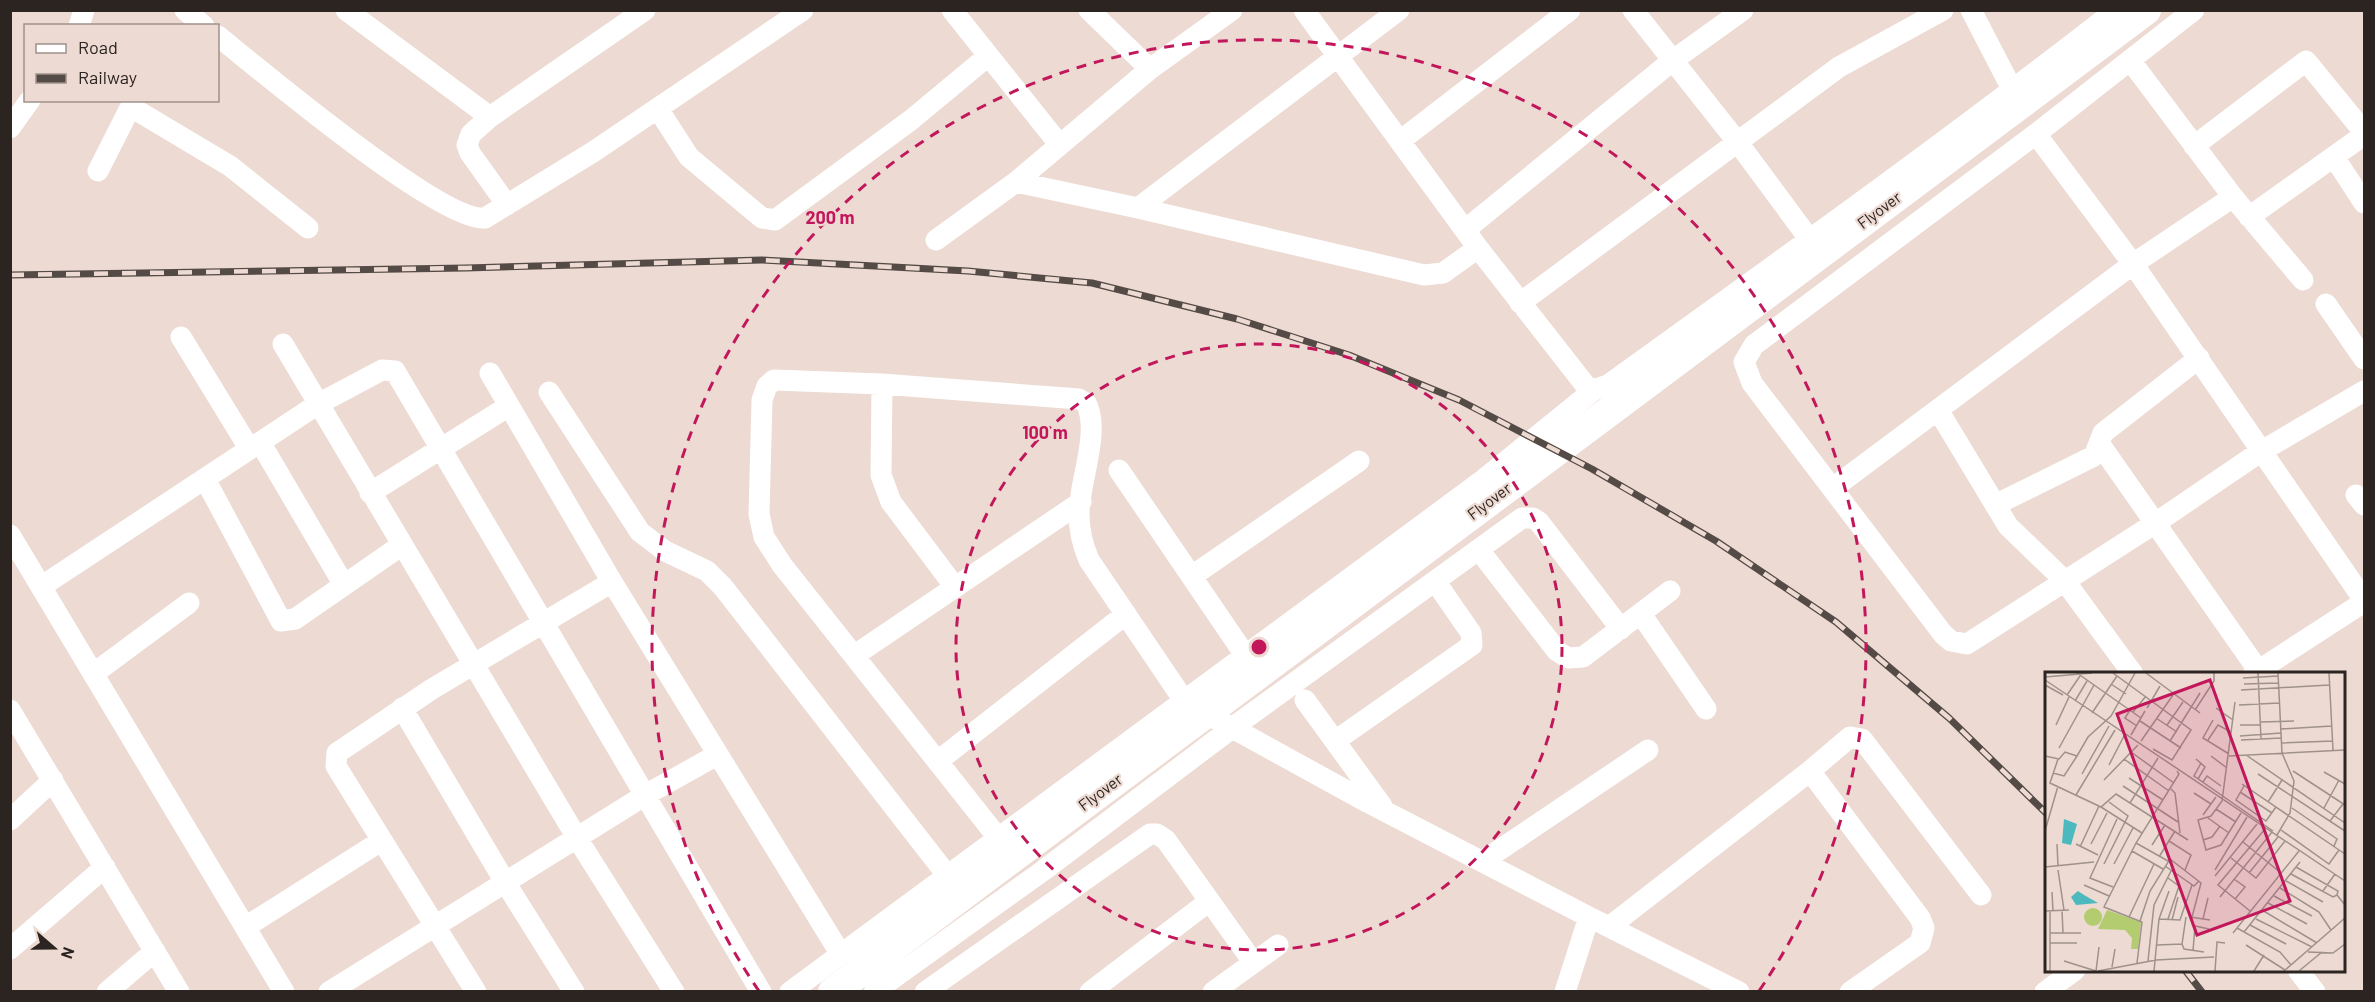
<svg xmlns="http://www.w3.org/2000/svg" width="2375" height="1002" font-family="Barlow,sans-serif">
<style>
.lines{fill:none;stroke-linecap:round;stroke-linejoin:round}
.street{stroke:#fff;stroke-width:21}
.secondary{stroke:#fff;stroke-width:30}
.rail-casing{stroke:#544a46;stroke-width:7}
.rail{stroke:#eddad2;stroke-width:4.5;stroke-dasharray:14;stroke-linecap:butt}
.ring{fill:none;stroke:#c2185b;stroke-width:3;stroke-dasharray:10 8}
.labels{text-anchor:middle;stroke-width:4.5;stroke-linejoin:round;paint-order:stroke}
.street-label{font-size:16px;fill:#2b2421;stroke:#eddad2}
.inset-road{fill:none;stroke:#9f918b;stroke-width:1.5}
.view{fill:#c2185b;fill-opacity:0.15;stroke:#c2185b;stroke-width:3}
.inset-edge{fill:none;stroke:#2b2421;stroke-width:3}
.centre{fill:#c2185b;stroke:#eddad2;stroke-width:3}
.ring-label{font-size:18px;text-anchor:middle;font-weight:bold;fill:#c2185b;stroke:#eddad2;stroke-width:4.5;stroke-linejoin:round;paint-order:stroke}
</style>
<rect width="100%" height="100%" fill="#eddad2"/>
<g class="lines">
<!-- street -->
<path class="street" d="M 185,10 L 204,26
M 346,10 L 490,117
M 952,10 L 1059,144
M 1089,10 L 1150,69
M 1304,10 L 1478,248 L 1586,386 L 1594,390 L 1608,385 C 1779,262 1950,140 2116,10
M 1633,10 L 1739,144 L 1810,240
M 1971,10 L 2013,91
M 2194,10 L 2036,134 L 1754,345 L 1744,362 L 1752,383 L 1943,634 L 1951,641 L 1967,644 L 2157,522 L 2260,452 L 2364,391
M 79,26 L 84,10
M 218,36 C 260,70 442,223 485,218 L 593,152 L 803,10
M 2130,60 L 2233,197 L 2303,280
M 131,107 L 230,166 L 308,228
M 658,109 L 689,157 L 762,218 L 775,220 L 911,120 L 988,56
M 10,128 L 30,100
M 2036,134 L 2133,264 L 2364,600
M 1400,141 L 1570,10
M 2194,146 L 2306,61 L 2364,132
M 2334,157 L 2364,203
M 98,171 L 134,100
M 1016,182 L 1138,208 L 1424,275 L 1443,273 L 1478,248
M 507,205 L 470,153 L 467,145 L 471,134 L 490,117 L 645,10
M 1138,208 L 1399,10
M 2249,217 L 2364,135
M 1465,230 L 1672,61 L 1743,10
M 936,240 L 1016,182 L 1150,69 L 1232,10
M 1520,303 L 1839,67 L 1943,10
M 2326,304 L 2364,359
M 181,337 L 249,448
M 283,344 L 577,838 L 674,992
M 490,373 L 612,582 L 840,953
M 882,384 L 881,475 L 891,502 L 955,587
M 549,392 L 640,532 L 665,551 L 707,571 L 723,587 L 947,875
M 1938,410 L 2008,526 L 2064,580 L 2133,674
M 260,442 L 344,585
M 2099,443 L 2258,670
M 1119,470 L 1245,655
M 205,479 L 281,621 L 295,619 L 402,545
M 1833,488 L 2133,264 L 2233,197
M 370,493 L 509,406
M 2356,495 L 2364,505
M 1995,505 L 2094,456 L 2103,433 L 2199,358
M 10,535 L 284,992
M 1479,550 L 1557,651 L 1568,658 L 1583,657 L 1670,591
M 1192,576 L 1359,461
M 42,586 L 318,404 L 382,370 L 395,371 L 761,992
M 1641,614 L 1706,709
M 855,655 L 1081,502
M 93,674 L 189,603
M 2253,674 L 2364,602
M 1305,700 L 1382,806
M 402,708 L 505,882 L 574,992
M 10,710 L 179,992
M 1335,741 L 1472,645 L 1471,633 L 1435,581
M 938,761 L 1126,614
M 1810,771 L 1920,918 L 1924,928 L 1920,943 L 1850,992
M 10,820 L 53,780
M 999,839 L 782,565 L 764,537 L 759,514 L 762,400 L 767,386 L 774,380 L 882,384 L 1079,399 L 1086,403 C 1101,431 1079,482 1079,514 C 1079,530 1083,546 1089,560 L 1185,702 L 1367,802 L 1589,917 L 1739,992
M 1483,861 L 1648,750
M 247,926 L 381,841
M 1609,927 L 1810,771 L 1850,737 L 1862,739 L 1981,895
M 10,949 L 105,867
M 2298,970 L 2315,992
M 107,992 L 155,951
M 329,992 L 647,794 L 717,755
M 476,992 L 344,779 L 336,766 L 337,753 L 432,689 L 612,582
M 790,992 L 1483,480 L 1594,390
M 874,992 L 1044,870 L 1232,728 L 1522,518 L 1533,518 L 1539,522 L 1621,629
M 925,992 L 1150,834 L 1157,834 L 1166,840 L 1253,962
M 1090,992 L 1208,902
M 1213,992 L 1278,945
M 1565,992 L 1589,917
M 2045,992 L 2075,970"/>
<!-- secondary -->
<path class="secondary" d="M 833,992 L 2146,10"/>
<!-- rail casing -->
<g class="rail-casing">
<path id="rail" d="M 10,275 L 466,268 L 762,260 L 968,271 L 1092,283 L 1237,319 L 1349,355 L 1459,400 L 1592,469 L 1716,541 L 1836,622 L 1949,718 L 2046,813
M 2185,970 L 2202,992"/>
</g>
<!-- rail -->
<use href="#rail" class="rail"/>
</g>
<!-- distance rings -->
<g class="ring">
<circle cx="1259" cy="647" r="303"/>
<path d="M759 991A607 607 0 1 1 1759 991"/>
</g>
<g class="labels">
<!-- street labels -->
<g class="street-label">
<text transform="translate(1879 210) rotate(-37)" y="6">Flyover</text>
<text transform="translate(1489 501) rotate(-37)" y="6">Flyover</text>
<text transform="translate(1100 792) rotate(-37)" y="6">Flyover</text>
</g>
</g>
<!-- overview -->
<g transform="translate(2045 672)">
<rect width="300" height="300" fill="#eddad2"/>
<path d="M39 245a9 9 0 1 1 18 0a9 9 0 1 1-18 0ZM 62,238 L 96,250 L 93,277 L 86,277 L 87,266 L 80,258 L 53,257 Z" fill="#b3cc70"/>
<path d="M 19,147 L 32,152 L 26,173 L 17,171 ZM 33,219 L 39,223 L 53,231 L 31,233 L 26,225 Z" fill="#4bb9bd"/>
<path class="inset-road" d="M 32,1 L 96,46M 68,1 L 146,58 L 127,88 L 108,77M 101,1 L 155,41M 213,1 L 216,67M 284,1 L 288,78M 0,5 L 47,1M 198,6 L 233,4M 0,8 L 300,209M 66,12 L 81,22M 199,12 L 233,11M 0,13 L 18,23M 196,18 L 284,13M 22,23 L 35,4M 30,29 L 42,9M 190,30 L 177,129 L 166,144 L 153,148 L 161,178 L 176,173 L 196,141M 194,33 L 234,31M 102,36 L 115,14M 171,36 L 188,48M 85,38 L 80,46 L 92,54M 150,38 L 169,9 L 169,1M 88,40 L 101,24M 47,41 L 72,4M 111,46 L 132,60M 168,48 L 158,66 L 184,82M 95,49 L 136,76M 216,50 L 249,49M 11,53 L 24,25M 122,53 L 138,30M 195,53 L 216,53M 236,57 L 287,54M 86,63 L 100,39M 195,64 L 236,61M 163,68 L 173,53 L 186,60M 196,68 L 236,66M 96,69 L 128,23M 125,69 L 155,21M 236,71 L 288,69M 14,76 L 49,13M 86,80 L 129,111M 201,83 L 300,151M 0,84 L 14,87 L 20,80 L 32,84 L 43,65 L 66,44 L 90,1M 166,84 L 182,96M 184,84 L 300,78M 13,87 L 5,111 L 56,135 L 71,122 L 143,168M 79,87 L 124,119M 151,87 L 160,95 L 153,107M 156,91 L 149,104 L 228,159M 64,93 L 79,64M 248,99 L 300,133M 279,100 L 300,112M 8,101 L 19,104 L 32,84M 37,102 L 64,54M 213,102 L 300,159M 84,106 L 118,128M 59,108 L 93,73M 158,110 L 162,104 L 176,114M 197,112 L 300,182M 78,114 L 133,150M 199,114 L 191,128 L 221,149 L 231,135M 126,117 L 130,121 L 135,161M 195,120 L 227,141M 149,121 L 166,132M 31,123 L 70,58M 223,130 L 237,108M 85,131 L 113,86M 56,135 L 97,161M 247,136 L 292,167 L 289,174M 279,136 L 294,108M 171,137 L 191,150M 158,143 L 171,125M 163,146 L 184,161M 285,149 L 298,132M 236,158 L 284,192 L 294,178M 0,159 L 13,114M 232,163 L 245,141 L 249,109 L 237,81 L 233,1M 158,168 L 167,165 L 175,154M 124,169 L 146,183 L 140,198M 198,170 L 236,201M 91,171 L 123,189M 12,172 L 13,194M 31,172 L 53,183M 46,172 L 62,141M 107,173 L 120,153M 35,175 L 54,134M 87,179 L 118,197M 114,185 L 130,159M 186,186 L 211,206 L 240,169M 59,192 L 83,144 L 64,130M 69,192 L 88,156M 120,194 L 149,214 L 154,209M 0,195 L 49,190M 251,195 L 293,219 L 292,223M 13,198 L 19,238M 170,198 L 202,145M 204,201 L 233,165M 246,202 L 288,225 L 292,223 L 300,233M 170,204 L 212,152M 189,207 L 200,215 L 190,227M 241,209 L 278,230M 39,213 L 64,224M 68,215 L 45,206 L 72,147M 235,216 L 274,240 L 286,258M 278,219 L 290,202M 7,220 L 8,239M 229,224 L 267,244M 175,225 L 227,160M 223,231 L 262,252M 17,238 L 18,261M 217,238 L 272,271M 0,239 L 24,238M 5,239 L 5,299M 205,239 L 173,213 L 220,157M 84,245 L 109,192M 145,245 L 165,248M 114,247 L 135,248 L 147,213M 123,247 L 134,214 L 123,206M 158,247 L 163,226M 211,247 L 267,275M 127,248 L 133,225M 95,249 L 105,219 L 125,187 L 156,211 L 147,245M 205,253 L 241,272M 192,256 L 235,280 L 246,293M 199,260 L 255,190M 5,261 L 36,261M 188,261 L 254,179M 5,271 L 32,271M 137,272 L 139,277 L 159,280M 112,273 L 137,272 L 141,245M 201,273 L 240,298M 148,279 L 150,254 L 164,257M 263,280 L 288,281 L 300,272M 19,289 L 51,299M 103,289 L 109,233 L 126,199M 92,291 L 97,250 L 59,235 L 91,171 L 134,102 L 132,99M 67,295 L 70,277M 51,299 L 54,275M 53,299 L 111,288 L 169,285M 109,299 L 114,247 L 124,219M 170,299 L 172,270 L 180,271M 209,299 L 219,283M 239,299 L 300,246M 254,299 L 277,280"/>
<path class="view" d="M 165,8 L 245,229 L 152,263 L 72,42 Z"/>
<rect width="300" height="300" class="inset-edge"/>
</g>
<circle cx="1259" cy="647" r="9" class="centre"/>
<g class="ring-label">
<text x="830" y="224">200 m</text>
<text x="1045" y="439">100 m</text>
</g>
<!-- border -->
<rect width="2375" height="1002" fill="none" stroke="#2b2421" stroke-width="24"/>
<!-- legend -->
<rect x="24" y="24" width="195" height="78" fill="#eddad2" stroke="#9f918b" stroke-width="1.5"/>
<rect x="36" y="44" width="30" height="9" fill="#ffffff" stroke="#9f918b" stroke-width="1.5"/>
<text x="78" y="54" font-size="18" fill="#2b2421">Road</text>
<rect x="36" y="74" width="30" height="9" fill="#544a46" stroke="#9f918b" stroke-width="1.5"/>
<text x="78" y="84" font-size="18" fill="#2b2421">Railway</text>
<!-- north arrow -->
<g transform="translate(54 948) rotate(110)" stroke="#eddad2" stroke-width="4.5" paint-order="stroke">
<path d="M0-4.5L10 22L0 15L-10 22Z" fill="#2b2421"/>
<text y="-9" font-size="16" font-weight="bold" text-anchor="middle" fill="#2b2421">N</text>
</g>
</svg>
